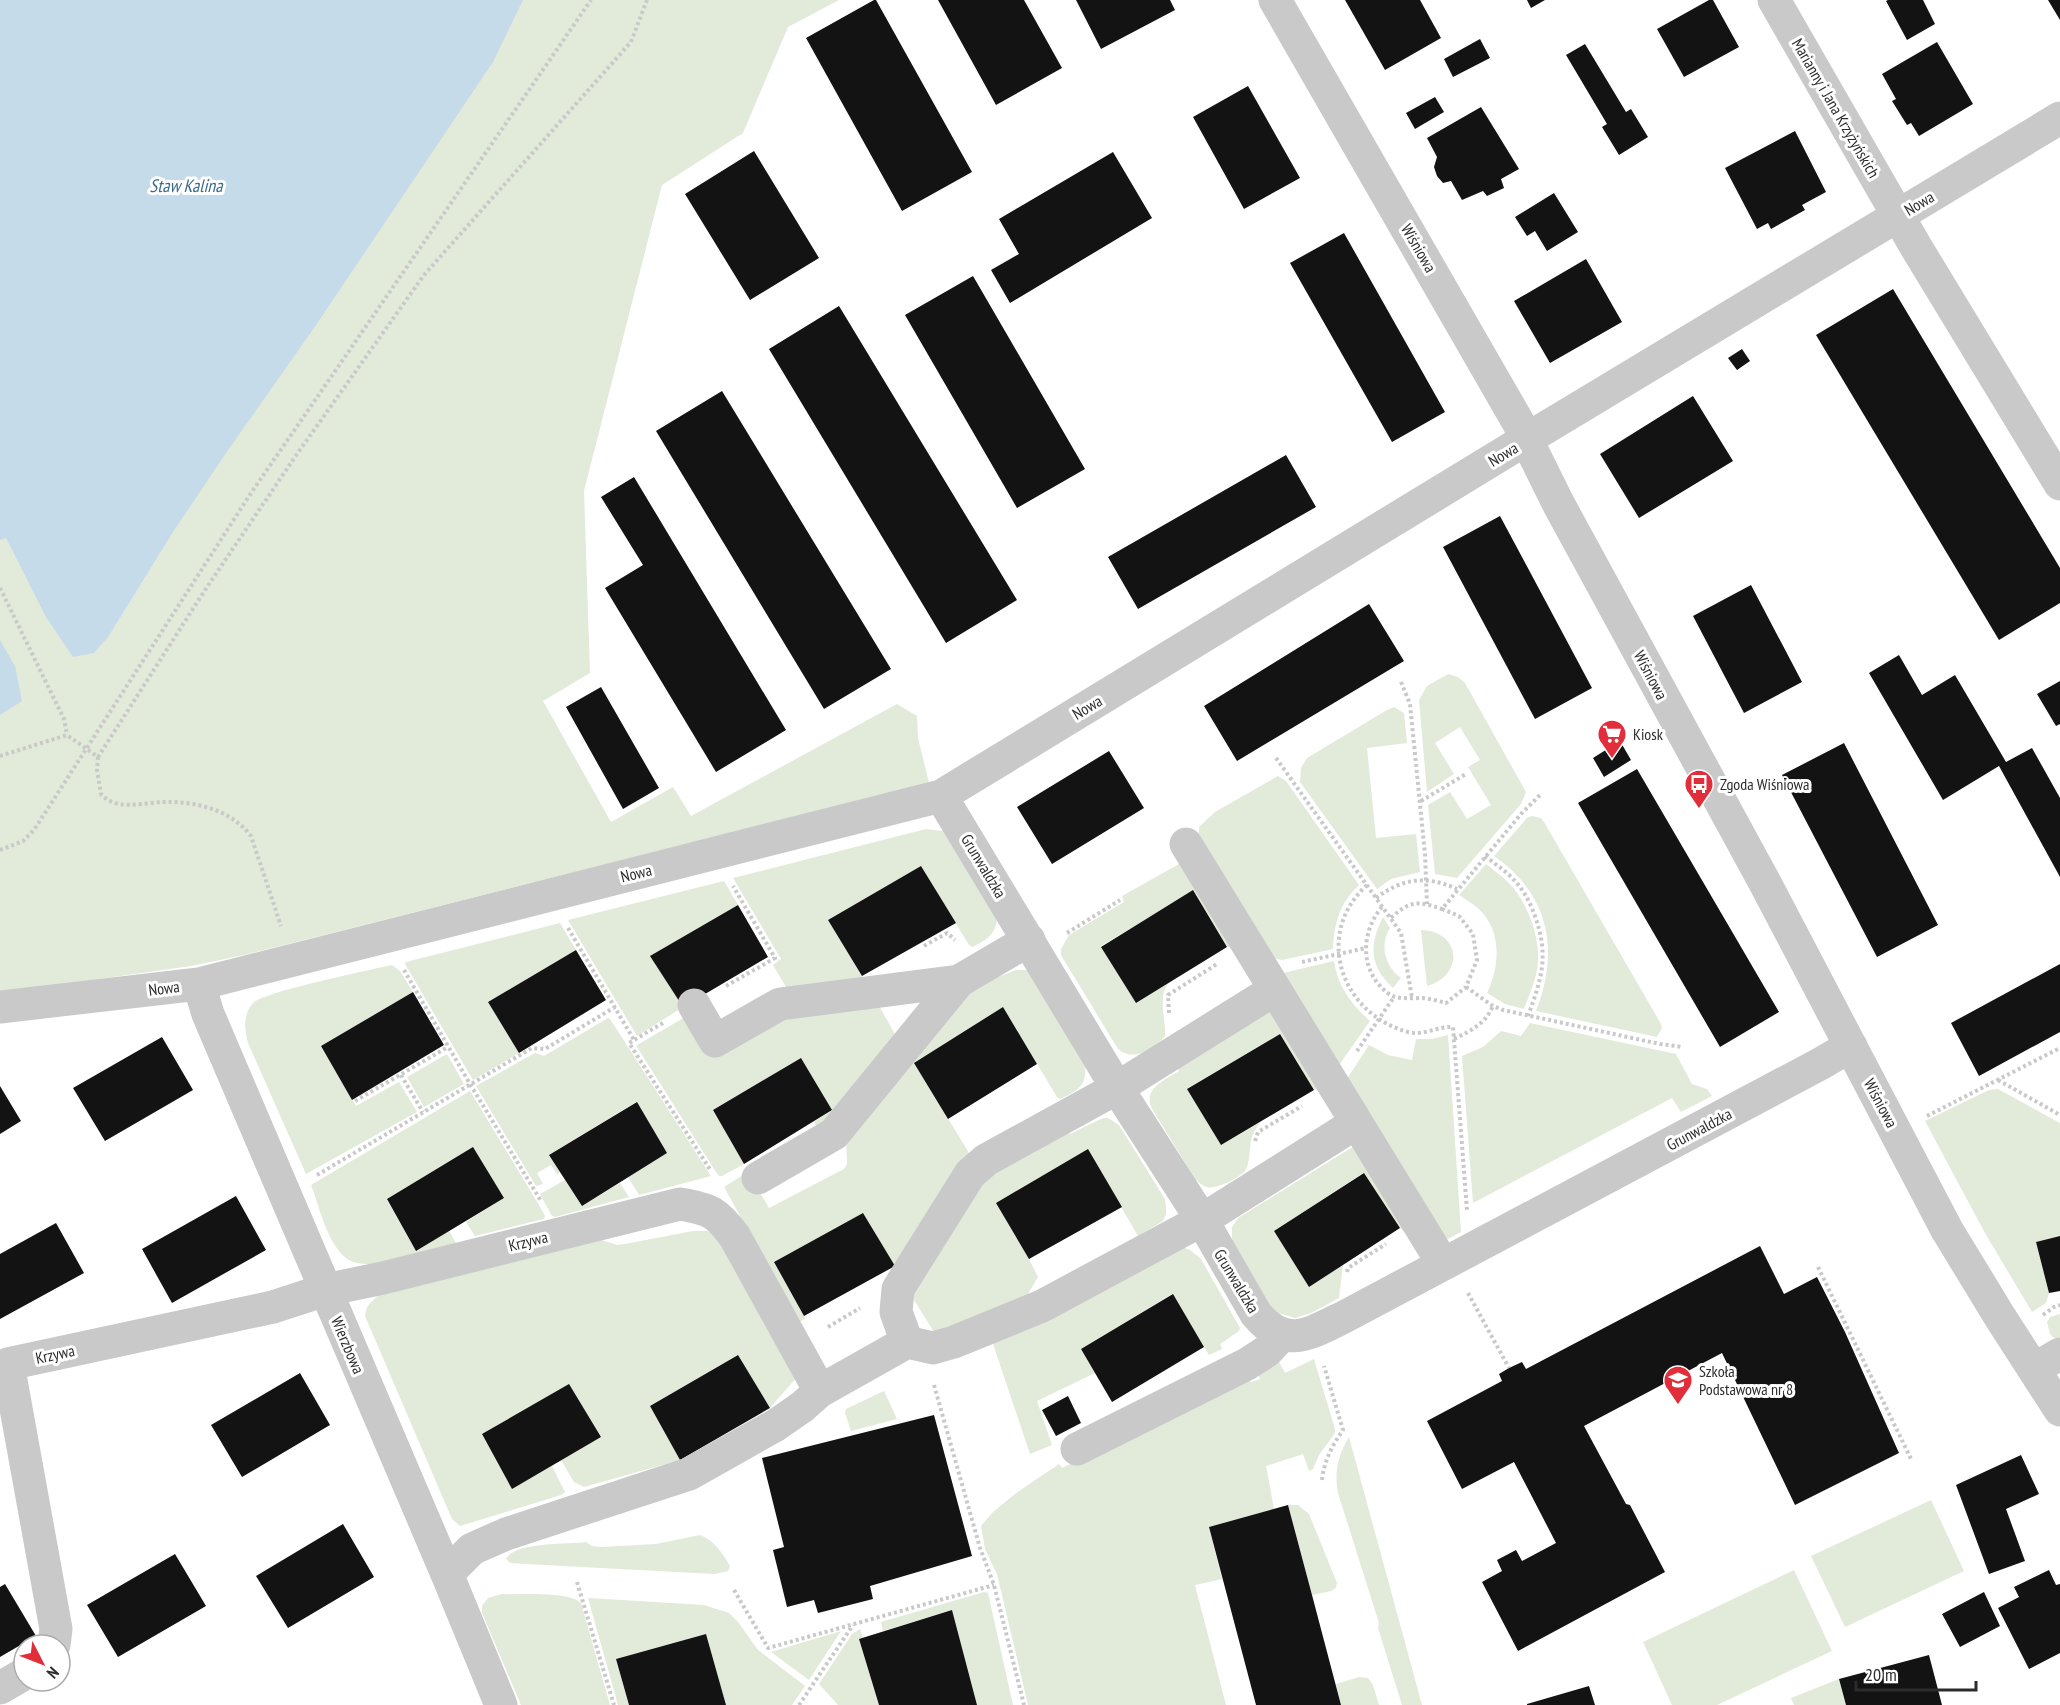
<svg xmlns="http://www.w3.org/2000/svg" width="2060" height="1705" font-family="'PT Sans Narrow',sans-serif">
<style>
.green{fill:#e2ead9}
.water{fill:#c5dbea}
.building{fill:#131313}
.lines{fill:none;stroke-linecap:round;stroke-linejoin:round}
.path{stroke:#c9c9c9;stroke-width:4;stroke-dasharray:3 3;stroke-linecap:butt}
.minor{stroke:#c9c9c9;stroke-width:33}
.labels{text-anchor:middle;stroke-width:6;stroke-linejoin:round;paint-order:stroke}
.street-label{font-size:16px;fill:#2c2c2c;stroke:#fff}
.poi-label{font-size:16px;fill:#2c2c2c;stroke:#fff;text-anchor:start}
.water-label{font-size:18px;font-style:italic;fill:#3c6c8c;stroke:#fff}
</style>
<rect width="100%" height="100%" fill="#fff"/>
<!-- green -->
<path class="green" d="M 0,0 L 839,0 L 788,27 L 743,133 L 662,185 L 584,491 L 590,673 L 543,701 L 611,822 L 673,787 L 691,816 L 897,704 L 917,716 L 918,738 L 929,783 L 244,955 L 191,966 L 0,993 Z
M 1448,674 L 1458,677 L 1465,683 L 1526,792 L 1521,804 L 1457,878 L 1435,874 L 1428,805 L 1450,792 L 1467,819 L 1491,805 L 1468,767 L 1480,760 L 1460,727 L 1435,743 L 1454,774 L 1427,792 L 1419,700 L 1427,686 Z
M 1394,707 L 1404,713 L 1407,743 L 1367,748 L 1376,838 L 1416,834 L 1420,872 L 1391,879 L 1377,889 L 1300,782 L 1301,768 L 1307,758 L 1387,710 Z
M 1278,776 L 1286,781 L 1359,885 C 1340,903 1334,923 1333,949 L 1282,960 L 1273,958 L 1199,834 L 1199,827 L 1215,812 Z
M 1532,816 L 1541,818 L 1544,822 L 1661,1024 L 1662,1028 L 1657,1037 L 1536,1011 C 1560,950 1549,894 1494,856 L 1527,818 Z
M 926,829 L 943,831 L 997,916 C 997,934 987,939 973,947 L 969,945 L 921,866 L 828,920 L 866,983 L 786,987 L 773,965 L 781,959 L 733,878 Z
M 1179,864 L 1184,868 L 1238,944 L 1227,947 L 1193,891 L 1101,946 L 1136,1003 L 1169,983 C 1157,997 1166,1019 1165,1036 C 1154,1050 1133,1062 1118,1049 L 1061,955 L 1061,949 L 1069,935 L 1124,902 L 1122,896 Z
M 1486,864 C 1493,870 1501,875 1508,882 C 1526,900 1539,933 1538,959 C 1538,976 1530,993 1524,1009 L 1505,1004 L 1487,993 C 1500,966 1502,931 1479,909 C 1473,904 1465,899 1459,895 Z
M 724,881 L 738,905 L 651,956 L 683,1007 L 637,1036 L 568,920 Z
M 1383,917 L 1390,928 C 1379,944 1385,967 1401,978 L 1393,988 C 1369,966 1369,945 1383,917 Z
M 560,923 L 576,950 L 488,1002 L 519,1053 L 473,1080 L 405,964 L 406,962 Z
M 1421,930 C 1461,931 1465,975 1427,986 Z
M 1334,961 C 1338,987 1351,1004 1370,1021 L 1337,1068 L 1279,974 Z
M 392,965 L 400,971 L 413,992 L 321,1046 L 356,1106 L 399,1082 L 417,1112 L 306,1174 L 248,1043 C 244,1028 243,1015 253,1003 C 263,992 370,970 392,965 Z
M 1016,970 L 1029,970 L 1085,1067 C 1087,1087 1076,1091 1060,1099 L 1057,1097 L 1003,1007 L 915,1064 L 969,1153 L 969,1157 L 899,1273 L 863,1213 L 774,1262 L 804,1316 L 805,1319 L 799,1322 L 724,1187 L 748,1172 L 769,1208 L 844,1169 L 847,1164 L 846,1135 L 967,987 L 988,981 Z
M 878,1004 L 896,1036 L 819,1132 L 814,1122 L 832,1110 L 801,1058 L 713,1110 L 744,1164 L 722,1176 L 719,1176 L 716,1172 L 637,1047 L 637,1045 L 687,1016 L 710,1056 L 783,1013 Z
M 1273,1011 L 1323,1086 L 1314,1090 L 1280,1034 L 1188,1088 L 1221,1145 L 1261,1122 C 1246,1139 1253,1148 1247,1167 C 1245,1176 1216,1190 1207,1187 C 1202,1186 1199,1182 1195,1179 L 1151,1107 C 1144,1088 1165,1080 1179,1071 L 1176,1064 L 1255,1012 Z
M 608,1018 L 610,1019 L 711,1176 L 639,1195 L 628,1177 L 667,1153 L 636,1102 L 550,1154 L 560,1172 L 557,1174 L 551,1165 L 537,1173 L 543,1184 L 536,1186 L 476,1086 L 535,1053 L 544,1056 Z
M 1530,1023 L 1676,1054 L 1692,1084 L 1707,1089 L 1712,1096 L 1681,1112 L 1672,1098 L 1473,1203 L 1462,1056 L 1483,1047 L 1501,1031 L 1521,1036 Z
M 1448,1035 L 1461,1232 L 1444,1241 L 1345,1082 L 1369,1045 L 1388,1055 L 1412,1060 L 1416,1039 L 1432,1039 Z
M 447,1054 L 464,1084 L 424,1107 L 407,1077 Z
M 1998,1089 L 2060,1123 L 2060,1236 L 2036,1242 L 2049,1293 L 2046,1303 L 2032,1312 L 1985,1233 L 1925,1121 L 1989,1090 Z
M 470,1091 L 539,1205 L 545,1216 L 544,1219 L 475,1236 L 466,1222 L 504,1198 L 473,1148 L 387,1200 L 416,1251 L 449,1231 L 456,1243 L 373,1264 C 364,1264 353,1264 346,1258 C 326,1241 320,1208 311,1185 Z
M 1103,1118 L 1108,1118 L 1119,1125 L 1165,1199 L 1166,1207 L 1166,1214 L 1163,1221 L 1138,1236 L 1088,1150 L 1029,1259 L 1038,1277 L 1025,1299 L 937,1337 L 911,1295 L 977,1182 L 1065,1128 L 1070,1134 Z
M 1359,1143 L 1423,1245 L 1400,1228 L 1363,1173 L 1274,1231 L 1309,1287 L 1343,1265 L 1339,1298 L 1311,1313 L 1295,1318 L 1272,1311 L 1232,1241 L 1232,1227 L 1238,1218 Z
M 565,1180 L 582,1206 L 620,1183 L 629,1197 L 555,1217 L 552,1216 L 540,1194 Z
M 693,1231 L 708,1231 L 717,1236 L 797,1377 L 770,1408 L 737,1355 L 650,1406 L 680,1460 L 584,1487 L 574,1482 L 561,1460 L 601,1437 L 568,1385 L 482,1435 L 512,1488 L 552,1466 L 565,1492 L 561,1495 L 460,1526 L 452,1519 L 365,1316 C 366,1305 372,1301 380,1294 L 592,1237 L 617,1245 L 625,1244 Z
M 1178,1245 L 1190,1250 L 1201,1259 L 1240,1328 L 1239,1331 L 1220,1344 L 1222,1349 L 1209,1355 L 1172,1294 L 1081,1349 L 1095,1373 L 1037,1401 L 1052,1445 L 1030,1454 L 991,1338 Z
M 2060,1314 L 2060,1339 L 2054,1338 L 2050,1334 L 2047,1322 L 2050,1317 Z
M 1314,1359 L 1335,1429 L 1335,1433 L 1319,1455 L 1313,1469 L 1309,1471 L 1303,1454 L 1266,1466 L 1274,1509 L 1209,1527 L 1222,1579 L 1195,1585 L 1226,1705 L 1028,1705 L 997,1574 L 985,1549 L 981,1526 L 993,1512 L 1015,1494 L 1059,1464 L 1062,1468 L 1248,1377 L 1251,1382 L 1260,1379 L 1258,1374 L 1279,1362 L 1285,1373 Z
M 884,1391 L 897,1419 L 851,1431 L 845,1413 L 846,1409 Z
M 1349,1437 L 1422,1705 L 1402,1705 L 1378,1628 L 1379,1623 L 1338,1493 C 1334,1472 1338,1455 1349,1437 Z
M 1931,1500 L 1964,1571 L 1845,1627 L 1811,1556 Z
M 1288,1505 L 1298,1505 L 1309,1514 L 1337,1583 L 1336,1588 L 1331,1591 L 1312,1595 Z
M 700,1535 C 714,1540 723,1554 730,1566 L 728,1571 L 715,1574 L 526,1564 L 510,1563 L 506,1559 C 515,1541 568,1545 586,1542 L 592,1546 L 601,1547 L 656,1544 Z
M 1794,1570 L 1832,1651 L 1717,1705 L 1672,1705 L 1643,1642 Z
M 984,1592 L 988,1593 L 1013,1705 L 977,1705 L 952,1610 L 883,1631 L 881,1622 Z
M 502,1594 C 521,1595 568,1591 581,1603 L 610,1705 L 521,1705 L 482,1613 L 482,1606 L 488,1598 Z
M 588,1598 L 704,1605 L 729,1613 L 738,1622 L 758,1650 L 805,1686 L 792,1705 L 726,1705 L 706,1634 L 616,1659 L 629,1705 L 618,1705 Z
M 860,1629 L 863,1638 L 859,1639 L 879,1705 L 838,1705 L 819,1684 L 852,1634 Z
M 841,1631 L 809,1680 L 771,1652 Z
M 1359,1677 L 1368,1678 L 1373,1685 L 1379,1705 L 1341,1705 L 1336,1684 Z
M 1839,1679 L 1846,1705 L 1794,1705 L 1791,1698 Z"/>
<!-- water -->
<path class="water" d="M 0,0 L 523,0 L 493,62 L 314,328 L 226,453 L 173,532 L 108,637 L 94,653 L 73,657 L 46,617 L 6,538 L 0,540 Z
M 0,640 L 15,666 L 22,701 L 0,715 Z"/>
<!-- building -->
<path class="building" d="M 874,0 L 876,0 L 972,172 L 902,211 L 806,38 Z
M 938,0 L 1024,0 L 1062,68 L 996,105 Z
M 1076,0 L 1170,0 L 1175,10 L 1101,49 Z
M 1345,0 L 1420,0 L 1441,38 L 1385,70 Z
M 1527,0 L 1545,0 L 1531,8 Z
M 1709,0 L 1713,0 L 1739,47 L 1684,77 L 1657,29 Z
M 1888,0 L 1923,0 L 1935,24 L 1907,40 L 1886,1 Z
M 2048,0 L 2060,0 L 2060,20 Z
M 1480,39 L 1490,58 L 1453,77 L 1444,59 Z
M 1937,42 L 1973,104 L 1919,136 L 1911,123 L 1907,125 L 1892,101 L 1896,99 L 1882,74 Z
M 1585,44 L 1626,112 L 1631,109 L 1648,137 L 1619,155 L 1602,127 L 1607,124 L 1566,55 Z
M 1248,86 L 1300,178 L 1244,209 L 1193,117 Z
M 1435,97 L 1444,112 L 1415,129 L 1406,113 Z
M 1481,107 L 1519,169 L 1501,179 L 1504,188 L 1487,196 L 1483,191 L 1462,200 L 1451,181 L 1443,183 L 1437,176 L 1434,167 L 1437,157 L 1427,138 Z
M 1795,131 L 1826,192 L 1802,205 L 1805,210 L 1771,229 L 1768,223 L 1757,229 L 1725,168 Z
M 754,151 L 819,258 L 750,300 L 685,194 Z
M 1113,152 L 1152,218 L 1010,303 L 991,270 L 1019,254 L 999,219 Z
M 1554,193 L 1578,232 L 1547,251 L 1535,231 L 1527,236 L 1515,217 Z
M 1344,233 L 1445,412 L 1392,442 L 1290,263 Z
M 1586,259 L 1622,322 L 1550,363 L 1514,301 Z
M 973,276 L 1085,469 L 1017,508 L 905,315 Z
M 1893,289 L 2060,568 L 2060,603 L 1999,640 L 1816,335 Z
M 839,306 L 1017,600 L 946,643 L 769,349 Z
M 1742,349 L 1750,361 L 1737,370 L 1728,358 Z
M 722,391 L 891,669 L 824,709 L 656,431 Z
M 1693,396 L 1733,461 L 1639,518 L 1600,454 Z
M 1286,455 L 1316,507 L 1138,609 L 1108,557 Z
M 634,477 L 786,730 L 716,772 L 605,588 L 643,565 L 601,497 Z
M 1500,516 L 1592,688 L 1535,719 L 1443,547 Z
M 1751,585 L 1802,682 L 1744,713 L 1693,616 Z
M 1369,604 L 1404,661 L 1237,761 L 1204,706 Z
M 1899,655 L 1922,695 L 1955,675 L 2006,762 L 2032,748 L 2060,798 L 2060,877 L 1999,766 L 1943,800 L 1869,673 Z
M 2060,681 L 2060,724 L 2056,726 L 2037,694 Z
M 601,687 L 659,788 L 623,809 L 566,707 Z
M 1620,741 L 1631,760 L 1604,777 L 1593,758 Z
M 1844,743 L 1938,925 L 1877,957 L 1782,775 Z
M 1109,751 L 1144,808 L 1052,864 L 1017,807 Z
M 1637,769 L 1779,1012 L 1720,1047 L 1578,803 Z
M 921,866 L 956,923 L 862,976 L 828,920 Z
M 1193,890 L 1227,947 L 1136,1003 L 1101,947 Z
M 738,905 L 768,957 L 683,1007 L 650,956 Z
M 576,950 L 606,1000 L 519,1053 L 488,1002 Z
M 2060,964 L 2060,1032 L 1979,1076 L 1951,1023 Z
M 413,992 L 444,1045 L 352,1100 L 321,1046 Z
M 1003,1007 L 1037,1064 L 948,1119 L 914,1063 Z
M 1280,1034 L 1314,1090 L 1221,1145 L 1187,1089 Z
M 162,1037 L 193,1090 L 105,1141 L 73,1088 Z
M 801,1058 L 832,1110 L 744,1164 L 713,1110 Z
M 0,1086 L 21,1121 L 0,1134 Z
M 637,1102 L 667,1153 L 582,1206 L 549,1155 Z
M 473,1147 L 504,1198 L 416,1251 L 387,1199 Z
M 1088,1149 L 1122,1207 L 1029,1259 L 996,1203 Z
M 1364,1173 L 1400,1228 L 1309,1287 L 1274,1231 Z
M 236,1196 L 266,1250 L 172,1303 L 142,1249 Z
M 863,1213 L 895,1266 L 804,1316 L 774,1262 Z
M 56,1223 L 84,1273 L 0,1319 L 0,1254 Z
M 2060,1236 L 2060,1291 L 2049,1293 L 2036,1242 Z
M 1760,1246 L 1784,1294 L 1817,1277 L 1845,1332 L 1899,1453 L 1795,1505 L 1722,1353 L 1584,1426 L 1626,1504 L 1630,1505 L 1665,1572 L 1518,1651 L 1482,1582 L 1502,1571 L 1497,1560 L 1516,1550 L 1522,1561 L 1556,1543 L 1514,1462 L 1462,1489 L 1427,1421 L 1502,1381 L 1499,1374 L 1509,1368 L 1522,1362 L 1526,1369 Z
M 1173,1294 L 1204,1347 L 1112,1402 L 1081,1349 Z
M 738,1355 L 770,1408 L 680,1460 L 650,1406 Z
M 300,1373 L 330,1425 L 242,1477 L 211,1425 Z
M 569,1384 L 601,1437 L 512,1489 L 482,1434 Z
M 1068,1396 L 1081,1423 L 1056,1436 L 1042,1410 Z
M 934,1415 L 972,1556 L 870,1586 L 873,1599 L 818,1613 L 814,1600 L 787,1607 L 773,1550 L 784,1547 L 762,1458 Z
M 2021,1455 L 2039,1494 L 2006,1509 L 2025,1561 L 1989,1574 L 1956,1485 Z
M 1288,1505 L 1312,1595 L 1341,1705 L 1256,1705 L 1209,1527 Z
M 343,1524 L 374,1577 L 288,1628 L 256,1576 Z
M 175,1554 L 206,1606 L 118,1657 L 87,1605 Z
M 2049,1570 L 2056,1585 L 2060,1584 L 2060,1653 L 2029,1669 L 1998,1608 L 2019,1597 L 2014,1587 Z
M 5,1584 L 36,1636 L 0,1657 L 0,1587 Z
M 1984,1592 L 2000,1626 L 1960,1647 L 1942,1614 Z
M 952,1610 L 977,1705 L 879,1705 L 859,1639 Z
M 706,1634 L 726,1705 L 629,1705 L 616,1659 Z
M 1929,1655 L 1942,1705 L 1846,1705 L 1839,1679 Z
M 1589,1686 L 1595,1705 L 1527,1705 L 1527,1704 Z"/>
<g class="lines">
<!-- path -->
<path class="path" d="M 0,588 L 64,719 L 67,735
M 1401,682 L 1410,704 L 1425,854 L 1427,904
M 0,756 L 67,735 L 98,757 L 207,587 L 297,454 L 424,275 L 631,42 L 647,0
M 98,757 L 97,770 L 101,794 C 116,811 141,803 162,802 C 195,801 230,809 251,836 L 281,926
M 1276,758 L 1401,933 L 1412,998
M 1421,801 L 1466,774
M 0,850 L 23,841 L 34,830 L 251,493 L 591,0
M 1485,856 C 1495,864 1506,871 1514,880 C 1524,890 1530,903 1535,916 C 1549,955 1542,978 1528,1016
M 1367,885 C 1313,934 1341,1014 1408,1032 C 1424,1036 1438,1026 1453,1027 L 1467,1210
M 1376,898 C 1403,878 1426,875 1457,889
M 1382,907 C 1363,929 1359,964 1381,987 C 1385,991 1390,996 1396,997 C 1404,999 1414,998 1423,998 C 1431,999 1439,1001 1446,1003 L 1466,987 L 1477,960 L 1473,934 L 1459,916 L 1442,909 L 1521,814 L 1540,795
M 1391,918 C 1410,900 1418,901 1442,909
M 568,928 L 634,1040
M 1067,933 L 1120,900
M 924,946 L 947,933 L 955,940
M 1302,962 L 1366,948
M 404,970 L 470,1084 L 541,1201
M 726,986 L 775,958 L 733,886
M 1466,987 L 1493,1006 L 1503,1010 L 1660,1044 L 1683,1047
M 1169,1013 L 1168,995 L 1217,964
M 663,1023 L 629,1043 L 711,1171
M 1454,1039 C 1472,1030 1485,1024 1493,1006
M 1357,1051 L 1394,997
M 401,1075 L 423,1112
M 1998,1080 L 2060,1115
M 355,1101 L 448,1047
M 1927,1116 L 2060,1048
M 1255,1141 L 1258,1132 L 1302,1106
M 317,1175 L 532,1048 L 545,1049 L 615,1007
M 1818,1267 L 1912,1461
M 1347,1272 L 1348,1268 L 1386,1244
M 1468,1293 L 1509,1368
M 2043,1315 L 2054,1307 L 2060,1305
M 828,1327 L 860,1308
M 934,1385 L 980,1548 L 994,1585 L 1024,1705
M 1322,1480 C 1324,1461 1332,1446 1343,1430 L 1324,1366
M 577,1582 L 614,1705
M 734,1590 L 768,1648 L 994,1585
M 799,1705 L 853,1625"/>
<!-- minor -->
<path class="minor" d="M 1275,0 L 1518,422 L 1558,503 L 1765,883 L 1947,1230 L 2000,1317 L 2060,1410
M 1774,0 L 1916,247 L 2060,484
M 941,796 L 1117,1088 L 1202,1220 L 1256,1314 C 1286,1350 1309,1334 1344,1317 L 1820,1064 L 1851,1046
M 1186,844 L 1437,1254
M 199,984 L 208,1014 L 447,1574 L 501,1705
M 694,1005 L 715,1041 L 780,1004 L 959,981
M 0,1007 L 199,984 L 941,796 L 1507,451 L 2060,118
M 758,1178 L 834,1134 L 959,981 L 1029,940
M 907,1342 L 896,1312 L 898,1289 L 970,1174 L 986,1160 L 1117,1088 L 1274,990
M 2034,1369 L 2060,1354
M 820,1391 L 907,1342 L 933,1348 L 954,1342 L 1042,1306 L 1202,1220 L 1356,1123
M 1077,1449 L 1247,1364 L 1267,1351 L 1282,1335
M 54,1645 L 56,1629 L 8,1364 L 273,1307 L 325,1290 L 383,1278 L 680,1204 C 710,1209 717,1212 735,1237 L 820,1391 L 802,1407 L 776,1425 L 689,1474 L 506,1534 L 472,1549 L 447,1574
M 0,1688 L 24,1674"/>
</g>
<!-- icons -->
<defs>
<g id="supermarket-pin" transform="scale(1.5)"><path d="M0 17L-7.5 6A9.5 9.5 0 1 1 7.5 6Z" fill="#e22e3a" stroke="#fff"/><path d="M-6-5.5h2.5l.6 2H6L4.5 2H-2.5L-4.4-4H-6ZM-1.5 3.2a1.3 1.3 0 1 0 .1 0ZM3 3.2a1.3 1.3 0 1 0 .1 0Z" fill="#fff"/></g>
<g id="bus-pin" transform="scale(1.5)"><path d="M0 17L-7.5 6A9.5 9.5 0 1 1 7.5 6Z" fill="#e22e3a" stroke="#fff"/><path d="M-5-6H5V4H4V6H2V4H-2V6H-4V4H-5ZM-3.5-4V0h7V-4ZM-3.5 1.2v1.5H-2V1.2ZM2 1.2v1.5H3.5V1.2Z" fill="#fff"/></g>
<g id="school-pin" transform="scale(1.5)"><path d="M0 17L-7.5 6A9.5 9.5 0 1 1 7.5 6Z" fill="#e22e3a" stroke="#fff"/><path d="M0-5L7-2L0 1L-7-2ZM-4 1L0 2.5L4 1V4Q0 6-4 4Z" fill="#fff"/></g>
</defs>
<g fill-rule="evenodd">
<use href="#supermarket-pin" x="1612" y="734"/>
<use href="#bus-pin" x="1699" y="784"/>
<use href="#school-pin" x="1678" y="1380"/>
</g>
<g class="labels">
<!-- street labels -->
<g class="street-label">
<text transform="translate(1836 108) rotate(60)" y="6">Marianny i Jana Krzyżyńskich</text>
<text transform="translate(1919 203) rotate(-31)" y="6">Nowa</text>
<text transform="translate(1419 248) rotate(60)" y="6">Wiśniowa</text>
<text transform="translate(1503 454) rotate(-31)" y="6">Nowa</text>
<text transform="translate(1651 675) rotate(62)" y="6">Wiśniowa</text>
<text transform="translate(1087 707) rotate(-31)" y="6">Nowa</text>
<text transform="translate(984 866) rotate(59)" y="6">Grunwaldzka</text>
<text transform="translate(636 873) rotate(-14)" y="6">Nowa</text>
<text transform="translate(164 988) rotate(-7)" y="6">Nowa</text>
<text transform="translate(1881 1103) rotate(62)" y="6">Wiśniowa</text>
<text transform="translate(1699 1129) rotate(-28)" y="6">Grunwaldzka</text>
<text transform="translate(528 1241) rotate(-14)" y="6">Krzywa</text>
<text transform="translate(1237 1281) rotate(59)" y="6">Grunwaldzka</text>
<text transform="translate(348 1345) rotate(67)" y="6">Wierzbowa</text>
<text transform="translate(55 1354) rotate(-12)" y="6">Krzywa</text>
</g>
<!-- poi labels -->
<g class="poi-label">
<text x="1633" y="740">Kiosk</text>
<text x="1720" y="790">Zgoda Wiśniowa</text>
<text x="1699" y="1377">Szkoła<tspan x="1699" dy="18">Podstawowa nr 8</tspan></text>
</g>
<!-- water labels -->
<g class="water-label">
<text x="186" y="192">Staw Kalina</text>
</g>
</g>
<!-- north arrow -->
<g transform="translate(42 1663) rotate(132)"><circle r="28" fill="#ffffff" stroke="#ababab" stroke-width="1.5"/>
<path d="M0-4.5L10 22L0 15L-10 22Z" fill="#e22e3a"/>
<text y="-9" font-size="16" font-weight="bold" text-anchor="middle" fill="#2c2c2c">N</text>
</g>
<!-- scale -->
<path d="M1856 1681v9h120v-9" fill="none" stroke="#2c2c2c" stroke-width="3"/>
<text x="1865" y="1681" font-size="18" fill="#2c2c2c" stroke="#ffffff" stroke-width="4.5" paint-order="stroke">20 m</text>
</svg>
